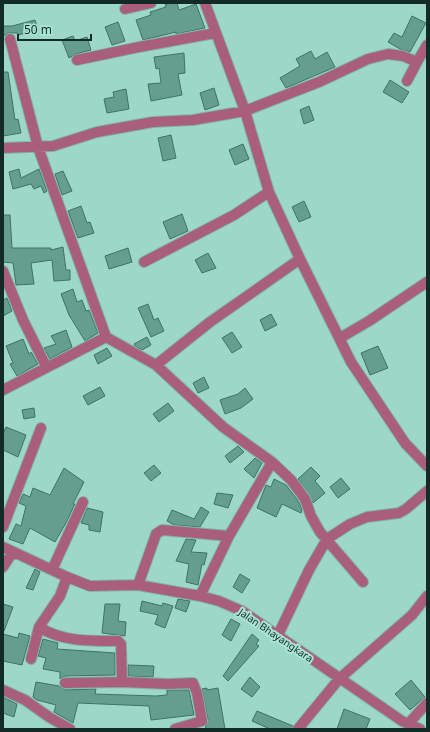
<svg xmlns="http://www.w3.org/2000/svg" width="430" height="732" font-family="'Noto Sans',sans-serif">
<style>
.building{fill:#659e8f;stroke:#3c7467}
.lines{fill:none;stroke-linecap:round;stroke-linejoin:round}
.minor-casing{stroke:#81b5a7;stroke-width:12}
.minor{stroke:#a95f7c;stroke-width:10}
.labels{text-anchor:middle;stroke-width:4;stroke-linejoin:round;paint-order:stroke}
.street-label{font-size:10px;fill:#132b25;stroke:#aae5d4}
</style>
<rect width="100%" height="100%" fill="#9dd8c7"/>
<!-- building -->
<path class="building" d="M 170,3 L 177,3 L 179,10 L 196,4 L 205,28 L 176,34 L 176,32 L 143,40 L 136,20 L 151,15 L 150,12 L 166,7 L 165,5 Z
M 412,16 L 426,23 L 410,52 L 400,49 L 388,42 L 394,33 L 402,37 Z
M 35,20 L 38,30 L 18,35 L 18,33 L 9,33 L 3,36 L 3,26 L 12,26 Z
M 118,22 L 125,41 L 112,45 L 105,27 Z
M 73,36 L 75,41 L 87,37 L 91,50 L 76,54 L 69,58 L 62,40 Z
M 311,51 L 315,59 L 327,52 L 335,67 L 286,88 L 280,78 L 300,66 L 296,59 Z
M 184,53 L 185,73 L 178,74 L 182,95 L 151,101 L 148,84 L 161,83 L 159,68 L 156,69 L 154,57 Z
M 3,72 L 8,72 L 15,120 L 18,119 L 21,133 L 3,136 Z
M 390,80 L 409,92 L 402,103 L 383,92 Z
M 214,88 L 219,105 L 205,110 L 200,93 Z
M 126,89 L 129,109 L 107,113 L 104,99 L 114,97 L 113,92 Z
M 309,106 L 314,120 L 304,124 L 300,110 Z
M 171,135 L 176,158 L 163,161 L 158,138 Z
M 243,144 L 249,159 L 235,165 L 229,150 Z
M 19,169 L 21,178 L 39,169 L 47,191 L 44,193 L 41,186 L 34,189 L 31,184 L 13,189 L 9,172 Z
M 63,171 L 72,191 L 62,195 L 55,174 Z
M 304,201 L 311,217 L 299,222 L 292,207 Z
M 81,206 L 87,223 L 90,222 L 94,233 L 78,238 L 68,211 Z
M 182,214 L 188,231 L 170,239 L 163,222 Z
M 3,215 L 10,215 L 12,248 L 51,248 L 51,250 L 63,247 L 66,270 L 70,270 L 70,280 L 54,281 L 52,260 L 31,263 L 34,284 L 16,285 L 13,263 L 3,262 Z
M 128,248 L 132,262 L 109,269 L 105,256 Z
M 208,253 L 216,268 L 202,273 L 195,260 Z
M 73,289 L 77,302 L 82,300 L 86,311 L 89,310 L 98,333 L 85,341 L 69,315 L 61,294 Z
M 7,298 L 12,311 L 3,316 L 3,300 Z
M 148,304 L 154,320 L 158,318 L 164,331 L 151,337 L 138,308 Z
M 271,314 L 277,325 L 265,331 L 260,320 Z
M 66,330 L 72,347 L 50,359 L 44,348 L 56,344 L 51,336 Z
M 232,332 L 242,347 L 232,353 L 222,338 Z
M 147,337 L 151,345 L 142,350 L 135,346 L 134,344 Z
M 23,339 L 29,354 L 31,352 L 38,364 L 17,376 L 10,364 L 13,363 L 6,346 Z
M 378,346 L 388,368 L 370,375 L 361,353 Z
M 107,348 L 112,356 L 98,364 L 94,355 Z
M 204,377 L 209,388 L 198,393 L 193,383 Z
M 100,387 L 105,396 L 88,405 L 83,396 Z
M 245,388 L 253,399 L 241,408 L 225,414 L 220,400 L 238,394 Z
M 168,403 L 174,411 L 159,422 L 153,414 Z
M 34,408 L 35,417 L 24,419 L 22,410 Z
M 6,427 L 26,435 L 18,457 L 3,450 L 3,434 Z
M 238,446 L 244,452 L 230,463 L 225,456 Z
M 255,458 L 262,463 L 254,478 L 244,469 Z
M 154,465 L 161,473 L 151,481 L 144,473 Z
M 311,467 L 320,476 L 315,481 L 325,493 L 313,503 L 298,479 Z
M 64,468 L 84,482 L 73,504 L 75,504 L 66,523 L 55,542 L 30,528 L 23,544 L 9,539 L 16,524 L 21,526 L 26,506 L 19,503 L 23,494 L 30,497 L 33,488 L 50,495 Z
M 341,478 L 350,489 L 338,498 L 330,487 Z
M 274,479 L 286,485 L 299,502 L 302,510 L 301,513 L 282,504 L 276,517 L 257,508 L 266,485 L 271,487 Z
M 217,493 L 233,495 L 228,508 L 214,504 Z
M 201,507 L 209,512 L 200,527 L 174,525 L 167,521 L 172,510 L 194,519 Z
M 87,508 L 103,512 L 100,532 L 89,530 L 89,525 L 81,523 Z
M 186,539 L 196,540 L 191,552 L 207,553 L 204,565 L 202,564 L 198,585 L 186,582 L 189,564 L 176,561 Z
M 35,569 L 40,572 L 33,590 L 26,588 Z
M 240,574 L 250,580 L 242,593 L 233,587 Z
M 178,599 L 190,601 L 186,612 L 175,608 Z
M 142,601 L 162,606 L 163,603 L 173,606 L 165,628 L 155,624 L 158,615 L 140,611 Z
M 3,604 L 13,607 L 4,631 L 3,631 Z
M 105,604 L 120,604 L 118,621 L 126,622 L 125,636 L 102,633 Z
M 231,619 L 240,624 L 231,641 L 222,635 Z
M 19,633 L 30,636 L 22,665 L 3,661 L 3,634 L 18,638 Z
M 252,634 L 259,640 L 256,644 L 259,646 L 228,681 L 223,676 Z
M 43,639 L 58,643 L 57,649 L 115,653 L 115,675 L 65,676 L 60,679 L 60,672 L 43,669 L 46,658 L 38,656 Z
M 128,665 L 154,666 L 153,677 L 128,676 Z
M 250,677 L 260,687 L 252,697 L 241,689 Z
M 411,680 L 425,697 L 410,710 L 395,694 Z
M 36,682 L 59,686 L 65,690 L 96,689 L 95,694 L 156,696 L 167,695 L 167,690 L 189,690 L 194,715 L 151,720 L 149,706 L 78,703 L 73,723 L 54,712 L 56,705 L 37,700 L 33,697 Z
M 207,688 L 207,690 L 218,688 L 225,729 L 205,729 L 208,720 L 202,689 Z
M 3,697 L 17,704 L 14,717 L 3,713 Z
M 344,709 L 370,719 L 366,729 L 337,729 Z
M 257,711 L 293,726 L 292,729 L 270,729 L 252,721 Z"/>
<g class="lines">
<!-- minor casing -->
<g class="minor-casing">
<path id="minor" d="M 205,3 L 245,111 L 269,192 L 300,259 L 351,362 L 405,443 L 427,466
M 125,9 L 151,3
M 10,39 L 38,147 L 106,337 L 156,365 L 223,427 L 272,462 L 291,480 L 305,499 L 311,516 L 320,532 L 363,582
M 77,60 L 139,47 L 215,33
M 407,81 L 417,62
M 3,148 L 53,146 L 97,132 L 153,122 L 193,120 L 245,111 L 319,82 L 368,59 L 388,54 L 403,56 L 417,62 L 427,45
M 144,262 L 234,215 L 269,192
M 3,271 L 23,320 L 46,366
M 340,338 L 369,321 L 427,282
M 156,365 L 210,322 L 300,259
M 3,390 L 106,337
M 3,527 L 41,428
M 3,547 L 67,577 L 90,586 L 138,585 L 200,596 L 219,601 L 242,611 L 402,721 L 420,729
M 3,567 L 13,552
M 52,570 L 83,502
M 138,585 L 154,540 L 156,534 L 162,530 L 229,536
M 200,596 L 229,536 L 272,462
M 39,627 C 62,642 91,641 118,641 L 121,644 L 122,682 L 65,683
M 278,635 L 309,570 L 327,539 L 350,524 L 367,517 L 399,513 L 406,509 L 427,491
M 31,659 L 39,627 L 60,596 L 67,577
M 122,682 L 168,684 L 193,683 L 197,693 L 202,721 L 175,729
M 3,690 L 25,700 L 49,717 L 70,729
M 408,724 L 427,703
M 298,729 L 339,679 L 412,615 L 427,596"/>
</g>
<!-- minor -->
<use href="#minor" class="minor"/>
</g>
<g class="labels">
<!-- street labels -->
<g class="street-label">
<text transform="translate(276 635) rotate(34)" y="4">Jalan Bhayangkara</text>
</g>
</g>
<!-- border -->
<rect width="430" height="732" fill="none" stroke="#132b25" stroke-width="8"/>
<!-- scale -->
<path d="M18 34v6h73v-6" fill="none" stroke="#132b25" stroke-width="2"/>
<text x="24" y="34" font-size="12" fill="#132b25" stroke="#aae5d4" stroke-width="3" paint-order="stroke">50 m</text>
</svg>
